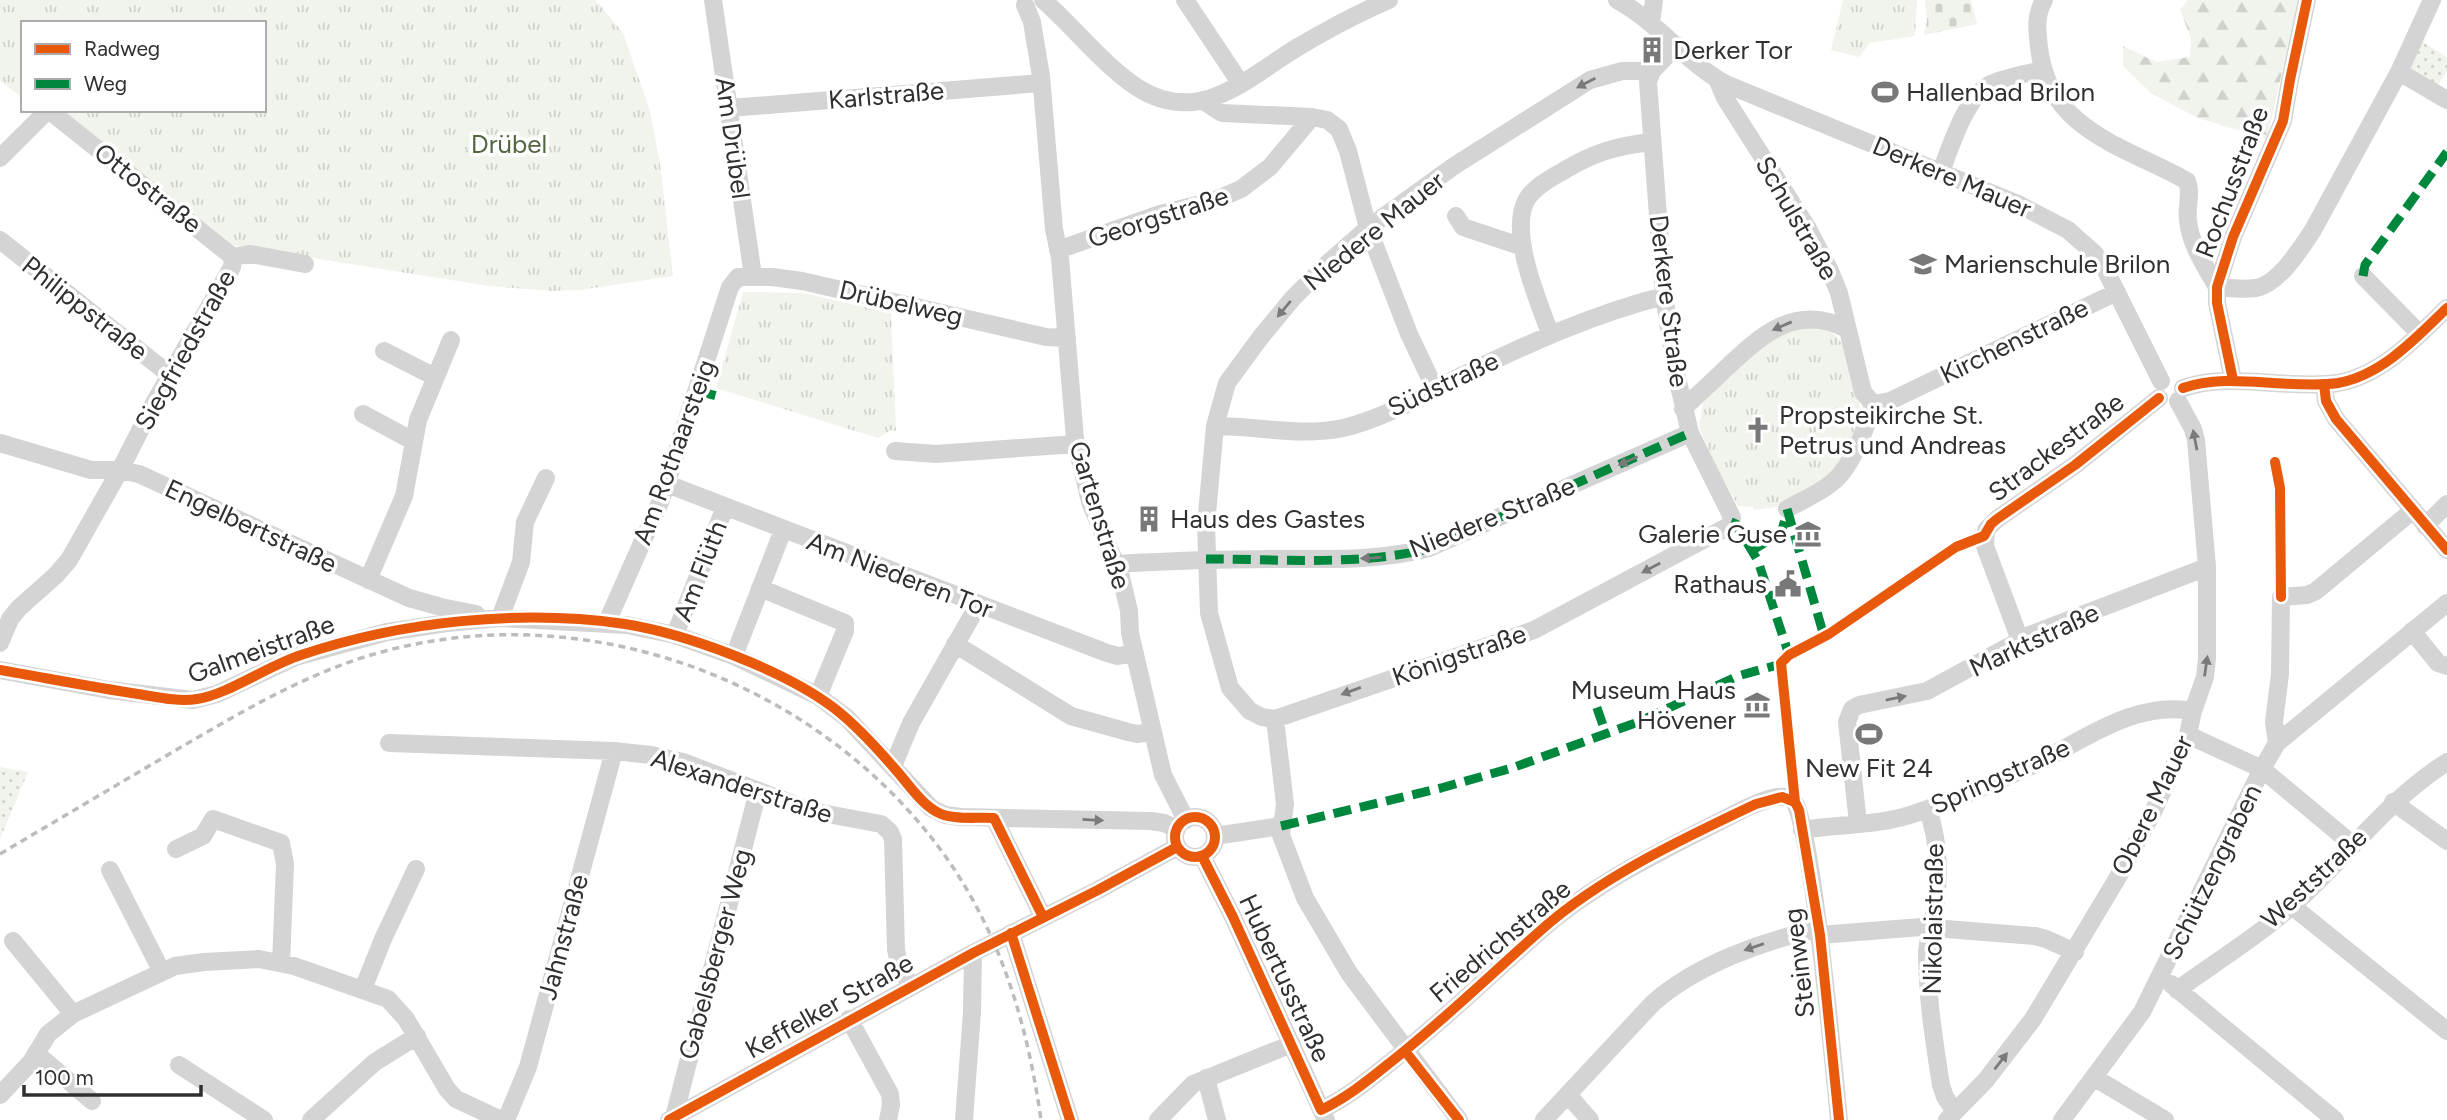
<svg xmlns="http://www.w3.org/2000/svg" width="2447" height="1120" font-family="Figtree,sans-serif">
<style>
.grass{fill:url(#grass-dots)}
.forest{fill:url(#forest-firs)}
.cemetery{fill:url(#cemetery-stones)}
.park{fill:url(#park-tufts)}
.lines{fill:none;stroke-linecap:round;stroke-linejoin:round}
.minor{stroke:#d4d4d4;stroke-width:18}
.rail{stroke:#bcbcbc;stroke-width:3.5;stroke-dasharray:7 5;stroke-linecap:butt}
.quiet{stroke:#00873e;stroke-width:9;stroke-dasharray:18 9;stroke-linecap:butt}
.cycleway-casing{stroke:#fff;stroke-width:15}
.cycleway{stroke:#e8590c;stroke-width:10}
.oneway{fill:#7a7a7a}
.labels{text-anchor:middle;stroke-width:7;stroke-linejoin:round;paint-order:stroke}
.poi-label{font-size:26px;fill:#303030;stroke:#fff;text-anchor:start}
.street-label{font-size:26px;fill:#303030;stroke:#fff}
.park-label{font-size:26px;fill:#536642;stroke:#fff}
</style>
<defs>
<pattern id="grass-dots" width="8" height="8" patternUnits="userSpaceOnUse" patternTransform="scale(1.75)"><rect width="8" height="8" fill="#f1f4ed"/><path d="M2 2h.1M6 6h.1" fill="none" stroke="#cfd2cc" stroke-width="1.8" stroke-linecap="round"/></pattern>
<pattern id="forest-firs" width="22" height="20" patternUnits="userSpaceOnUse" patternTransform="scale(1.75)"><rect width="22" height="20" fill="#f1f4ed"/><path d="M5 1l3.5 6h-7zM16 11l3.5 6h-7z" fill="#cfd2cc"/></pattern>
<pattern id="cemetery-stones" width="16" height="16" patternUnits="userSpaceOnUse" patternTransform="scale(1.75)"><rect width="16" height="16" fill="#f1f4ed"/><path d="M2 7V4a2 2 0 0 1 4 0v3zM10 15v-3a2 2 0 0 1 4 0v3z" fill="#cfd2cc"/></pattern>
<pattern id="park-tufts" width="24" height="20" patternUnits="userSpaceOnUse" patternTransform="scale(1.75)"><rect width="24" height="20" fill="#f1f4ed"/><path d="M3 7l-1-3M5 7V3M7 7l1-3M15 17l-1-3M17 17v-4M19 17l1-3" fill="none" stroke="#cfd2cc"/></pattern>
</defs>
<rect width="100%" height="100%" fill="#fff"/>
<!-- grass -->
<path class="grass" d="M 2421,41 L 2447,57 L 2447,71 L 2436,88 L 2410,73 L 2408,67 Z
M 0,767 L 28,772 L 0,839 Z"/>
<!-- forest -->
<path class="forest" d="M 2188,0 L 2298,0 L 2267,139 L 2198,118 L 2152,94 L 2123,66 L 2123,46 L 2156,62 L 2190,57 L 2191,38 L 2180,10 Z"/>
<!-- cemetery -->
<path class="cemetery" d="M 1925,0 L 1971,0 L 1977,24 L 1924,35 L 1927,21 Z"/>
<!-- park -->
<path class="park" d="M 0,0 L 596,0 L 623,33 L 650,111 L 660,164 L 673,276 L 580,290 L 550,291 L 489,286 L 231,245 L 39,110 L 264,110 L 264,23 L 23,23 L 23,98 L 0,81 Z
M 1843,0 L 1917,0 L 1915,36 L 1870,43 L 1859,57 L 1831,50 Z
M 743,292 L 803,293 L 891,313 L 896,431 L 891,430 L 878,438 L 716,388 Z
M 1798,326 L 1831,330 L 1844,346 L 1859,397 L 1861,418 L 1860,429 L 1831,475 L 1783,506 L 1754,510 L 1753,507 L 1738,506 L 1712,459 L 1699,427 L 1704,398 L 1746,355 Z"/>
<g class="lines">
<!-- minor -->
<path class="minor" d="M 713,0 L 753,276
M 1043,0 C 1074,27 1103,65 1138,88 C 1200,127 1247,78 1298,47 C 1327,30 1358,13 1389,0
M 1185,0 L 1241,84
M 1617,0 C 1658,22 1685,62 1726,84 L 2018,204 L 2068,230 L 2094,253 L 2103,265 L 2161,381
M 2044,0 C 2035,16 2037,29 2039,47 C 2048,131 2125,146 2187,181 C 2192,193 2186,207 2188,220 C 2190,244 2205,266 2217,287 C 2229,288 2243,290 2256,288 C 2279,284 2301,248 2313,230 L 2399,72 L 2432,0
M 1025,5 L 1032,22 L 1041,76 L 1054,229 L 1060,258 L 1075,439 L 1090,502 L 1121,577 L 1129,611 L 1130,633 L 1163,775 L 1186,820
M 1651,23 L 1654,0
M 1652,71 L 1622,71 L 1590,80 L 1454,166 L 1368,228 L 1327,264 L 1293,298 L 1260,338 L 1227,383 L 1215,426 L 1206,525 L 1209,613 L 1230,688 L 1250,711 L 1262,717 L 1275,719 L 1534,630 L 1729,526 L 1732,518 L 1730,513 L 1690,433 L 1676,373 L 1664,296 L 1648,82 L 1652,71 L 1677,45
M 2399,72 L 2447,100
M 1717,79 L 1725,98 L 1807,227 L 1830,271 L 1839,293 L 1863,392 L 1873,404
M 1203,101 L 1222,113 L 1312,117 L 1327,120 L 1339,129 L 1348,151 L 1368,228 L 1409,334 L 1435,389
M 730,108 L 1041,83
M 0,158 L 44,114 L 51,112 L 233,257
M 1941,172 C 1950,148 1966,97 1989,85 C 2005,77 2025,74 2043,70
M 1456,216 L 1463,227 L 1523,247
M 0,240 L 170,375
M 1058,250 L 1160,214 L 1213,201 L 1241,189 L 1270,167 L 1312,117
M 233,257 L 250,254 L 305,264
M 2363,276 L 2420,334
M 1550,333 C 1538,301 1508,231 1527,199 C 1535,186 1553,177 1565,170 C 1595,152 1617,146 1651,142
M 384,351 L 435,377
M 2233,380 L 2217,303 L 2217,287 L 2233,237 L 2283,121 L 2290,80 L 2307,0
M 2324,384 L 2326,401 L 2336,419 L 2447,550
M 2183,388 C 2213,378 2242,381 2273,383 C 2294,384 2317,386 2338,383 C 2382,375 2416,338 2447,308
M 1873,404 L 1890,401 L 2117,292
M 1683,409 C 1696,396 1710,384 1723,371 C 1759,337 1795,302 1847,329
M 363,414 L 413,441
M 1215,426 C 1257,426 1301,437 1343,428 C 1383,419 1428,393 1465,374 C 1530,343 1593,314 1664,296
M 0,443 L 91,470 L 120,470 L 139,474 L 409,598 L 441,607 L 476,614
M 895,451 L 936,454 L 1076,444
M 667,484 L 1107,653 L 1118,656 L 1135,653
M 1787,509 C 1802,500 1821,493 1834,481 C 1852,466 1867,426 1873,404
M 2425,526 L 2447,504
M 1116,564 C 1170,561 1224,559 1278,559 C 1329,559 1380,561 1429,548 L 1690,433
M 368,580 L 404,496 L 418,420 L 451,340
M 760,588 L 845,623 L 845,631 L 818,696
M 500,618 L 521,562 L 525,522 L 546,478
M 607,622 L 661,500 L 730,287 L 738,277 L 772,277 L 802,281 L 1046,337 L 1067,338
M 2412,631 L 2438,663 L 2447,666
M 675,635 L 725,507
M 2020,640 L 1985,546 L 1986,530 L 1997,519 L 2075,465 L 2159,398
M 0,643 L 10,619 L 19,608 L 56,575 L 69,560 L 120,470 L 153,405 L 232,267 L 233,257
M 955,644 L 1071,716 L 1128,732 L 1137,734 L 1152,732
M 734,656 L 783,530
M 0,670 L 109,690 L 193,700 L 217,694 L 295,657 L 387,632 L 447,623 L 500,618 L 627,625 L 675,635 L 734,656 L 818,696 L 847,718 L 931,808 L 945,815 L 961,817 L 1151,821 L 1164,823 L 1177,829
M 1275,719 L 1285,804 L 1281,835 L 1305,898 L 1349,973 L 1459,1120
M 2188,735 L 2262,769 L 2352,844
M 389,743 L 614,751 L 651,755 L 683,762 L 811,811 L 881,824 L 890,832 L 893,839 L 896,950 L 900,967 L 911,987
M 2277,743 L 2274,722 L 2280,674 L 2281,597 L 2307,595 L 2316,591 L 2412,511
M 893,766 L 911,723 L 978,605
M 2393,802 L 2447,841
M 1928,809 C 1940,848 1940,875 1934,915 C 1932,927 1928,939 1927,952 C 1927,996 1934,1041 1941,1085 L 1945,1097 L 1954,1110
M1175 837a20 20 0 1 1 40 0a20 20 0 1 1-40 0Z
M 994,818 L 1043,917
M 1858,823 L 1847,722 L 1852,709 L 1859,705 L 1927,691 L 2030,635 L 2207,567
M 1802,830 C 1839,824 1877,826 1913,814 C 1953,801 1992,784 2031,766 C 2082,742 2133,700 2193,711
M 1215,836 L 1281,826
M 176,849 L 203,836 L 213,819 L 281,843 L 285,864 L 281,963
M 1202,856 L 1233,917 L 1326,1120
M 110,870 L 162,972
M 2292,906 L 2447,1031
M 1011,933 L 1070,1120
M 1820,935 L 1921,927 L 2035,936 L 2046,939 L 2075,952
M 13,941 L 73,1014
M 2171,984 L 2335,1120
M 363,989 L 383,939 L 416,869
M 2177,990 C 2216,962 2258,936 2294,904 C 2347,857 2386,801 2447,762
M 849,1019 L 890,1094 L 891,1105 L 888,1120
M 36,1053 L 92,1101
M 179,1065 L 264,1120
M 1206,1078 L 1217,1120
M 2095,1078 L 2165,1120
M 0,1095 L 31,1062 L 48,1034 L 73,1014 L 175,966 L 204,962 L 259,959 L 294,966 L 388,999 L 406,1019 L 447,1089 L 456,1099 L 501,1120
M 1568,1095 L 1590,1120
M 1321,1110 C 1346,1098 1366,1082 1387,1065 C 1441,1023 1489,976 1540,931 C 1600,878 1676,844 1746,808 C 1758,803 1779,792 1792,799 C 1811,812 1835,1081 1839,1120
M 674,1117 L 758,791
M 311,1120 L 375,1062 L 417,1036
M 506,1120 L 528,1067 L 614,751
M 669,1120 L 973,953 L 1098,890 L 1177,847
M 964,1120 L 972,1012 L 973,953
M 1158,1120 L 1193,1084 L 1292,1044
M 1544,1120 L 1653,1003 C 1696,965 1764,940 1819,929
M 1947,1120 L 1986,1080 L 2033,1019 L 2118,877 L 2153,812 L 2188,735 L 2193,711 L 2205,677 L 2207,658 L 2207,567 L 2196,440 L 2193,429 L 2178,401
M 2062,1120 L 2142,1012 L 2262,769 L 2277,743 L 2447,603"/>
<!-- rail -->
<path class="rail" d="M 0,854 C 59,819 117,785 176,750 C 238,714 301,676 371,655 C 582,592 822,680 948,860 C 1002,938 1028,1027 1041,1120"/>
<!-- quiet -->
<path class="quiet" d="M 2363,276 L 2365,265 L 2447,152
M 698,391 L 717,396
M 1787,509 L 1824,636
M 1731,522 L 1736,524 L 1758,561 L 1789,655
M 1753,550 L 1781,533 L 1787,513
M 1206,559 C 1278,559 1358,566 1428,549 L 1690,433
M 1588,682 L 1606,734
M 1281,826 L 1441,788 L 1512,768 L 1638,722 L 1738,676 L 1781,664"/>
<!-- cycleway casing -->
<g class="cycleway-casing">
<path id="cycleway" d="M 2233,380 L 2217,303 L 2217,287 L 2233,237 L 2283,121 L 2290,80 L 2307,0
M 2324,384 L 2326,401 L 2336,419 L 2447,550
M 2183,388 C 2213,378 2242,381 2273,383 C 2294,384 2317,386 2338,383 C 2382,375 2416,338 2447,308
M 2275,462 L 2280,488 L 2281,597
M 0,670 C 46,678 92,687 138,694 C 157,697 178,702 197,699 C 227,695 269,665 301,655 C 402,621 520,609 625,624 C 687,634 784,670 834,708 C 856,725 877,748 895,769 C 908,783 922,806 941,814 C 956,820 978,817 994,818 L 1043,917
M1175 837a20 20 0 1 1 40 0a20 20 0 1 1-40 0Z
M 1202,856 L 1233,917 L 1321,1110 C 1346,1098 1366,1082 1387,1065 C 1441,1023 1489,976 1540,931 C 1599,878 1684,838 1756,804 L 1782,797 L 1795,802
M 1011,933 L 1070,1120
M 1405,1051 L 1459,1120
M 669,1120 L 973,953 L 1098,890 L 1177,847
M 1839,1120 L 1820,935 L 1799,810 L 1795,802 L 1781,663 L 1789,655 L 1829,634 L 1956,547 L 1984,536 L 1991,524 L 1997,519 L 2075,465 L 2159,398"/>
</g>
<!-- cycleway -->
<use href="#cycleway" class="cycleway"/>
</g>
<!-- one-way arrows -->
<defs><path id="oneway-solid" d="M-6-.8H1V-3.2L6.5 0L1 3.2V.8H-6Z" transform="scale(1.75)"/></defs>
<g class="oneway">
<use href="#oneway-solid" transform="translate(1586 83) rotate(153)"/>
<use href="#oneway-solid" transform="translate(1284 309) rotate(130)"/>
<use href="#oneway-solid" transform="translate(1782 326) rotate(157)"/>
<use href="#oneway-solid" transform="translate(2195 440) rotate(-101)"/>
<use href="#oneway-solid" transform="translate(1628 461) rotate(156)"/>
<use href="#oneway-solid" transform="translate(1371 558) rotate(177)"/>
<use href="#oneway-solid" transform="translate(1651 568) rotate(152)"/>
<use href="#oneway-solid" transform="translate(2206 666) rotate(-82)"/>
<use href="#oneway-solid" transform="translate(1351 691) rotate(160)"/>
<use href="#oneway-solid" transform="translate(1896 698) rotate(-11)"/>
<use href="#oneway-solid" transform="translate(1093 820) rotate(3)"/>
<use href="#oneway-solid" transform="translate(1754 947) rotate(161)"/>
<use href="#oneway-solid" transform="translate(2001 1061) rotate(-52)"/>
</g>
<!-- icons -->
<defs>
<g id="building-bare" transform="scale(2.1)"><path d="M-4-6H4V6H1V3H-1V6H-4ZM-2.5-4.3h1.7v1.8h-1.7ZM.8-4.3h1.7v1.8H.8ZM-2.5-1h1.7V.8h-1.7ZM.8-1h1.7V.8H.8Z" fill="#787878" stroke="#fff" stroke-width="2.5" paint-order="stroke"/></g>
<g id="stadium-bare" transform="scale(2.1)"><path d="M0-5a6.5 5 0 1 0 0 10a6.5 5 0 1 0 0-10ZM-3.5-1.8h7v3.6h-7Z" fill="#787878" stroke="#fff" stroke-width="2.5" paint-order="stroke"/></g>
<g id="school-bare" transform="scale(2.1)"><path d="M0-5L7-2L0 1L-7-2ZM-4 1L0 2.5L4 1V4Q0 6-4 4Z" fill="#787878" stroke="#fff" stroke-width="2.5" paint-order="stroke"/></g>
<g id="church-bare" transform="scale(2.1)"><path d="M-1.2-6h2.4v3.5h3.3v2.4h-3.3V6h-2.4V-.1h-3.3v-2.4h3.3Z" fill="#787878" stroke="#fff" stroke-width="2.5" paint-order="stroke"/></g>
<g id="museum-bare" transform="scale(2.1)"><path d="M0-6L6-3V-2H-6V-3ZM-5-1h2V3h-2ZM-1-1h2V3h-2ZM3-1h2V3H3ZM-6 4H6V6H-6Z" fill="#787878" stroke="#fff" stroke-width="2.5" paint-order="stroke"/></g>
<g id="civic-bare" transform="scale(2.1)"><path d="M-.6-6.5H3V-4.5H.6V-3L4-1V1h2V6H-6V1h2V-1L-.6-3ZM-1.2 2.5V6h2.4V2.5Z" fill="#787878" stroke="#fff" stroke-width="2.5" paint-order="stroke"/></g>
</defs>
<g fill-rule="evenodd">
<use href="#building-bare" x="1652" y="50"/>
<use href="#stadium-bare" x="1885" y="92"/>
<use href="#school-bare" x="1923" y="264"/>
<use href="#church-bare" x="1758" y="430"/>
<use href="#building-bare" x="1149" y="519"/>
<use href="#museum-bare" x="1808" y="534"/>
<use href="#civic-bare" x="1788" y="584"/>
<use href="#museum-bare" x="1757" y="705"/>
<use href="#stadium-bare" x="1869" y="734"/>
</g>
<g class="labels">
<!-- poi labels -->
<g class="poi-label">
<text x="1673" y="59">Derker Tor</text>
<text x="1906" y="101">Hallenbad Brilon</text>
<text x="1944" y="273">Marienschule Brilon</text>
<text x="1779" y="424">Propsteikirche St.<tspan x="1779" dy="30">Petrus und Andreas</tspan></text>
<text x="1170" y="528">Haus des Gastes</text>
<text x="1787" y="543" text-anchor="end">Galerie Guse</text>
<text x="1767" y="593" text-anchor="end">Rathaus</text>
<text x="1736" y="699" text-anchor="end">Museum Haus<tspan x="1736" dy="30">Hövener</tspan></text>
<text x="1869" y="777" text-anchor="middle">New Fit 24</text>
</g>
<!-- street labels -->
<g class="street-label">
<text transform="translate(886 95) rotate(-5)" y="9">Karlstraße</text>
<text transform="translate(733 138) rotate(82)" y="9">Am Drübel</text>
<text transform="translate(1952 177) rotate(23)" y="9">Derkere Mauer</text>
<text transform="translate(2232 182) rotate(-69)" y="9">Rochusstraße</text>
<text transform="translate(148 188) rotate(38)" y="9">Ottostraße</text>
<text transform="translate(1158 217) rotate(-18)" y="9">Georgstraße</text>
<text transform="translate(1797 218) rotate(60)" y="9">Schulstraße</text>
<text transform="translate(1374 231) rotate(-39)" y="9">Niedere Mauer</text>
<text transform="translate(1669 301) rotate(83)" y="9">Derkere Straße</text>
<text transform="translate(901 303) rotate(13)" y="9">Drübelweg</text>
<text transform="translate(85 308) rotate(38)" y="9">Philippstraße</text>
<text transform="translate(2014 341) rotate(-26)" y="9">Kirchenstraße</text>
<text transform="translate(185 350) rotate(-61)" y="9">Siegfriedstraße</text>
<text transform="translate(1443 384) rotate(-25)" y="9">Südstraße</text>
<text transform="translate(2056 447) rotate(-37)" y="9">Strackestraße</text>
<text transform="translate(674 452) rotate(-70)" y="9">Am Rothaarsteig</text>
<text transform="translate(1100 515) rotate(73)" y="9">Gartenstraße</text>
<text transform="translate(1492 517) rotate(-22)" y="9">Niedere Straße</text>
<text transform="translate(251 526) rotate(25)" y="9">Engelbertstraße</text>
<text transform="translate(700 571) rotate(-69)" y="9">Am Flüth</text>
<text transform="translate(900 575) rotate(21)" y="9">Am Niederen Tor</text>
<text transform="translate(2034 640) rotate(-25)" y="9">Marktstraße</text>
<text transform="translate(261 649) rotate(-20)" y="9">Galmeistraße</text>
<text transform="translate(1459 655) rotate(-19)" y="9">Königstraße</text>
<text transform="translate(2000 776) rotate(-24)" y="9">Springstraße</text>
<text transform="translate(742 786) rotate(18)" y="9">Alexanderstraße</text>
<text transform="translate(2152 805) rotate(-64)" y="9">Obere Mauer</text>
<text transform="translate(2212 872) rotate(-64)" y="9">Schützengraben</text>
<text transform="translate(2314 878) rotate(-43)" y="9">Weststraße</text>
<text transform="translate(1933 919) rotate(-89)" y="9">Nikolaistraße</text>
<text transform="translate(563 937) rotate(-75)" y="9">Jahnstraße</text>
<text transform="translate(1500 941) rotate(-40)" y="9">Friedrichstraße</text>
<text transform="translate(715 954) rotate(-75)" y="9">Gabelsberger Weg</text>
<text transform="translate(1799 963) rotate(-97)" y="9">Steinweg</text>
<text transform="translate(1285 978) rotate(65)" y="9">Hubertusstraße</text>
<text transform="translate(829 1006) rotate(-29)" y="9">Keffelker Straße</text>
</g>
<!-- park labels -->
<g class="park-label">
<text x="509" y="153">Drübel</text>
</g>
</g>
<!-- legend -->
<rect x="21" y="21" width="245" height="91" fill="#ffffff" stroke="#acacac" stroke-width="2"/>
<rect x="35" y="44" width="35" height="10" fill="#e8590c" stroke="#acacac" stroke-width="2"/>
<text x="84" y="56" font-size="21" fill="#303030">Radweg</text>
<rect x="35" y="79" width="35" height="10" fill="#00873e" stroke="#acacac" stroke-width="2"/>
<text x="84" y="91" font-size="21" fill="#303030">Weg</text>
<!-- scale -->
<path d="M24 1085v10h177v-10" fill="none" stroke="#303030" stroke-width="3.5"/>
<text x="35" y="1085" font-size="21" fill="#303030" stroke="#ffffff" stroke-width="5" paint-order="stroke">100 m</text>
</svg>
